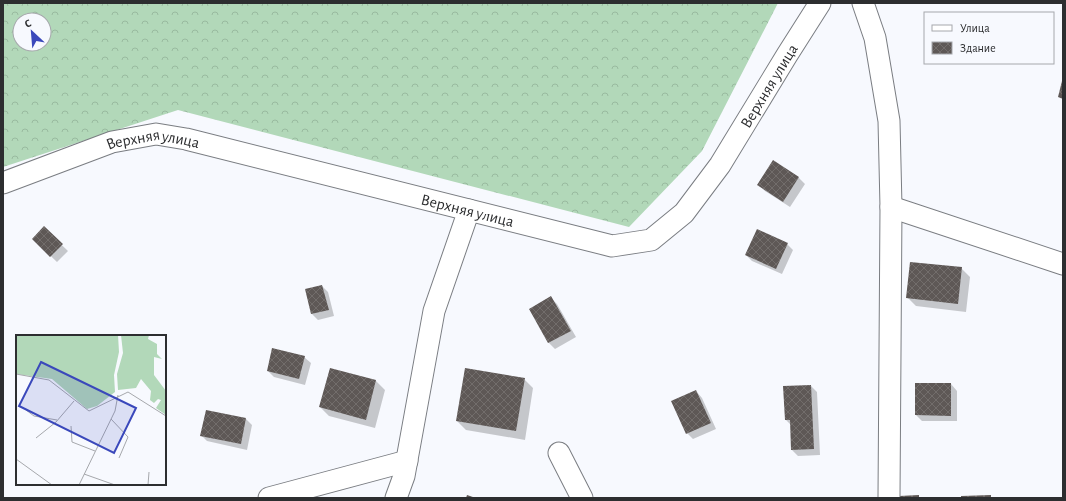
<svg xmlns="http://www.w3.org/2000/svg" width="1066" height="501" font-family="'Alegreya Sans',sans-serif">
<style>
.forest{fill:url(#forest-crowns);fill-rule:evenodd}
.shadow{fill:#0003}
.building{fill:url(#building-cross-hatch)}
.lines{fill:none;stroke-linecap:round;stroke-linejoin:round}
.minor-casing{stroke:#7a7d82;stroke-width:23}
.minor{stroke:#fff;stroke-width:21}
.labels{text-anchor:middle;stroke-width:4;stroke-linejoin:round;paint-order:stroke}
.street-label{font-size:16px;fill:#2d2e30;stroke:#f7f9fe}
.inset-road{fill:none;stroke:#a6a8ac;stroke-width:1}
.view{fill:#3a48bb;fill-opacity:0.15;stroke:#3a48bb;stroke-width:2}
.inset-edge{fill:none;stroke:#2d2e30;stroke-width:2}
</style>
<defs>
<pattern id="forest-crowns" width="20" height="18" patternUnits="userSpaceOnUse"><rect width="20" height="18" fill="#b2d8b9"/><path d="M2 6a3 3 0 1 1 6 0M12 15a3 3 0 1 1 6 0" fill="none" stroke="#99ba9f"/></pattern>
<pattern id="building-cross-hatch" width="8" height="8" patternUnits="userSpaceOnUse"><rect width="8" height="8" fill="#5e5856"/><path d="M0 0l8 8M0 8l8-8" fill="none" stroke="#726d6b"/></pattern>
</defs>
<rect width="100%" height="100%" fill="#f7f9fe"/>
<!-- forest -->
<path class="forest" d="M 3,3 L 778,3 L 702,151 L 629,227 L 178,110 L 3,167 ZM 20,20 L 44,20 L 44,44 L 20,44 Z"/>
<!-- shadow -->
<path class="shadow" d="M 774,162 L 799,178 L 805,184 L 790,207 L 765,191 L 759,185 Z
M 44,228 L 68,251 L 57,262 L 33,239 Z
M 787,244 L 793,250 L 782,274 L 752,261 L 746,255 Z
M 961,268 L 970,277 L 966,312 L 916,306 L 907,297 Z
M 322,286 L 328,292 L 334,316 L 318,320 L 312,314 Z
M 551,298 L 557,304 L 576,337 L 555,349 L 549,343 L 530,309 Z
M 304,357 L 311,363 L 305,385 L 274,377 L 268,371 Z
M 330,369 L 376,381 L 385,390 L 375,428 L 329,416 L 320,407 Z
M 524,379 L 533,388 L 525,440 L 466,430 L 457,421 Z
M 951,384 L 957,391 L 957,421 L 922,421 L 916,415 Z
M 811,386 L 817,392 L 820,455 L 798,456 L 792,450 L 791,425 L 786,420 Z
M 696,391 L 702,398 L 716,429 L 693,439 L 687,433 Z
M 246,419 L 252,425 L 247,450 L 207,441 L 201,435 Z"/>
<!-- building -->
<path class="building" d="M 1062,81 L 1063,81 L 1063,99 L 1058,97 Z
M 773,160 L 799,177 L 783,202 L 757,185 Z
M 44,226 L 63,244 L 50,257 L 32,239 Z
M 757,229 L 788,243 L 776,269 L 745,255 Z
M 910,262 L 962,267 L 958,304 L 906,298 Z
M 322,285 L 329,310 L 311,314 L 305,289 Z
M 551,296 L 571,331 L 548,343 L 529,309 Z
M 272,348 L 305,356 L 299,379 L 267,371 Z
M 330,368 L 376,380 L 366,420 L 319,407 Z
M 465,368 L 525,378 L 516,431 L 456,421 Z
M 915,383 L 951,383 L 951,416 L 915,415 Z
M 811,385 L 814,449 L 791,450 L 790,420 L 785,420 L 783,386 Z
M 696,390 L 711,423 L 686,434 L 671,401 Z
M 206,410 L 246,418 L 241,444 L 200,436 Z
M 467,495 L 476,498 L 466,498 Z
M 919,495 L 919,498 L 899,498 L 899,496 Z
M 991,495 L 991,498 L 961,498 L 961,496 Z"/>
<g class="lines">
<!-- minor casing -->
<g class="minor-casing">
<g id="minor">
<path d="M 863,3 L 875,38 L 889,121 L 891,207 L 889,498"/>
<path id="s1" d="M 3,183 L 112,142 L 156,134 L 186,139 L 612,246 L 651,240 L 684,213 L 720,165 L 787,55 L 820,3"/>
<path d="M 891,207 L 1063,264"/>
<path d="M 559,453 L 582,498"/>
<path d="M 269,498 L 407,461"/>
<path d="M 396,498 L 404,476 L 434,311 L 469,210"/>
</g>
</g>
<!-- minor -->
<use href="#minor" class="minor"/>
</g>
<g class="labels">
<!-- street labels -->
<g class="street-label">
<text dy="6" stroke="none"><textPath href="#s1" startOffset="866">Верхняя улица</textPath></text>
<text dy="6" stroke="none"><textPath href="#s1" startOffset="158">Верхняя улица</textPath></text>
<text dy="6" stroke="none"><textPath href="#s1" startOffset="482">Верхняя улица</textPath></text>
</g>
</g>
<!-- overview -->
<g transform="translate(16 335)">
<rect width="150" height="150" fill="#f7f9fe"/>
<path d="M 0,0 L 102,0 L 103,17 L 98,40 L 99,57 L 81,71 L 71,74 L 36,44 L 0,39 ZM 105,0 L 133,0 L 132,4 L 141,9 L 141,19 L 146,24 L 138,22 L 138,40 L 150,56 L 150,80 L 140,73 L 145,65 L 142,64 L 138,68 L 134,65 L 135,56 L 125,44 L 120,53 L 102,55 L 101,39 L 107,18 Z" fill="#b2d8b9"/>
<path class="inset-road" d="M 0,39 L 33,45 L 73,76 L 112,57 L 150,81M 10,75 L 18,81 L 41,85M 95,84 L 112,102 L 103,123M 55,91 L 56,107 L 79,116M 20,103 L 40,87 L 58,66M 0,124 L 36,150M 68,139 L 99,150M 63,150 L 99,76 L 102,60M 132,150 L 133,137"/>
<path class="view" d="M 25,27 L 120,73 L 98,118 L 3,71 Z"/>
<rect width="150" height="150" class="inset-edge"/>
</g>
<!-- border -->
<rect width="1066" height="501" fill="none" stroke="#2d2e30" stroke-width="8"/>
<!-- legend -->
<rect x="924" y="12" width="130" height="52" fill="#f7f9fe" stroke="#a6a8ac"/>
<rect x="932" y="25" width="20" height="6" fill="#ffffff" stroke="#a6a8ac"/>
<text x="960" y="32" font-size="12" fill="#2d2e30">Улица</text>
<rect x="932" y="42" width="20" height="12" fill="url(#building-cross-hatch)" stroke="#a6a8ac"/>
<text x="960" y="52" font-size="12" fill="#2d2e30">Здание</text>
<!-- north arrow -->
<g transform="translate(32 32) rotate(334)"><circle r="19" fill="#f7f9fe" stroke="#a6a8ac"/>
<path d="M0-3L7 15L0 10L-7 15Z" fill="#3a48bb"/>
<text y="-6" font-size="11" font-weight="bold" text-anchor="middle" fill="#2d2e30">С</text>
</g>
</svg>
